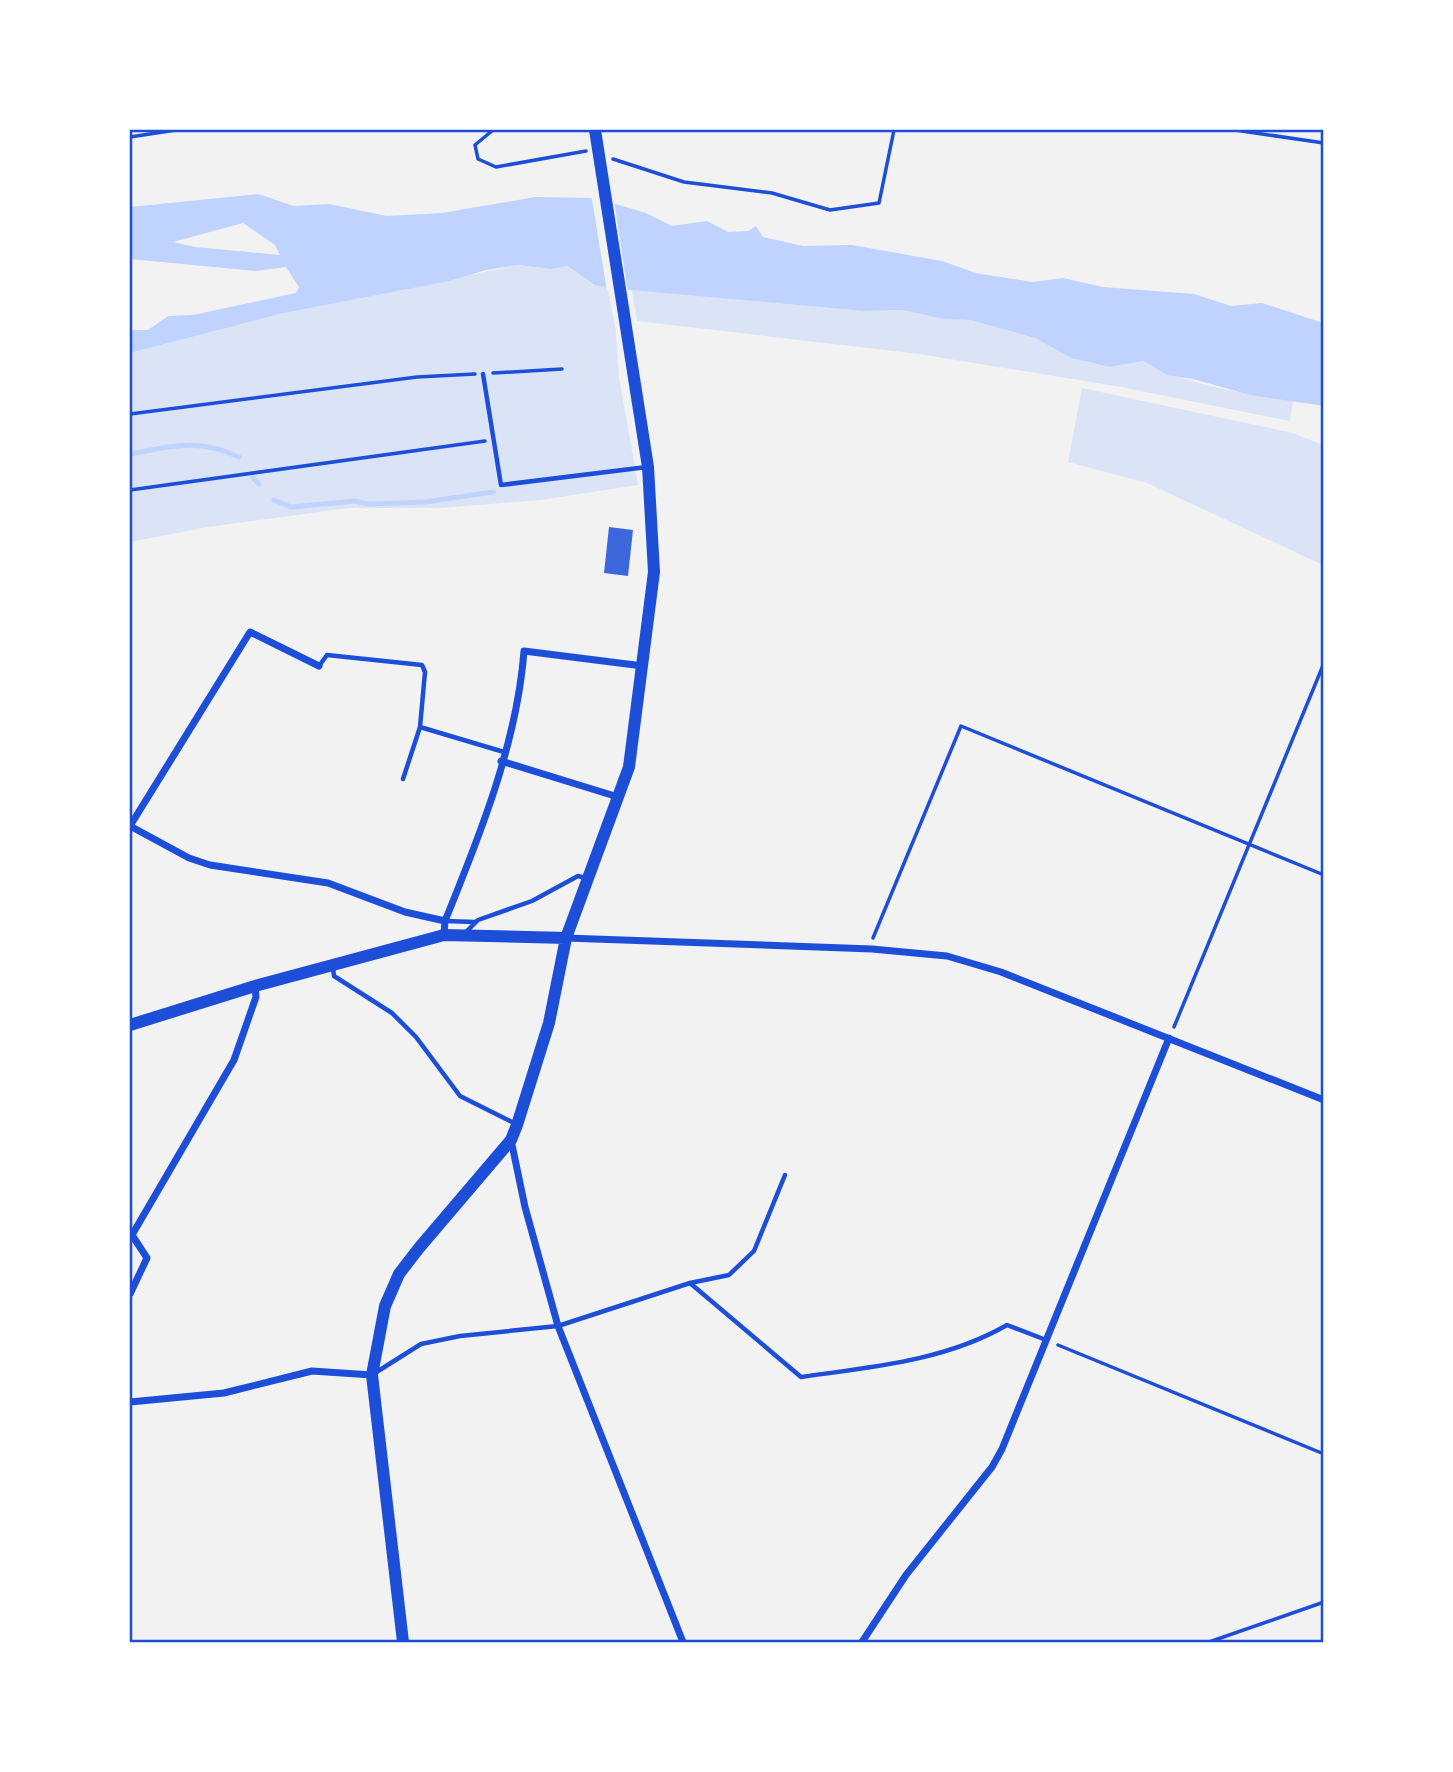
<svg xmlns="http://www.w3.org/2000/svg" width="1453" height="1772" font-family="Overpass,sans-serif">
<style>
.green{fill:#dbe4f7}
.water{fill:#bfd3fe;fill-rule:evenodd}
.pier{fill:#f2f2f2}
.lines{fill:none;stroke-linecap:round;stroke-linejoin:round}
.stream{stroke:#bfd3fe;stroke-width:5}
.building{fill:#3d67dc}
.path{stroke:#1d4ed8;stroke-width:3.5}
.service{stroke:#1d4ed8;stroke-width:4.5}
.minor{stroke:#1d4ed8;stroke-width:7}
.tertiary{stroke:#1d4ed8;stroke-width:12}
.neatline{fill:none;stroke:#1d4ed8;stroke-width:2.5}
</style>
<rect width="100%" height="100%" fill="#f2f2f2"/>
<!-- green -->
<path class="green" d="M 518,265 L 551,269 L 568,266 L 593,285 L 608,288 L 616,333 L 619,377 L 638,485 L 541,500 L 440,508 L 349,508 L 208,527 L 130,542 L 130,353 L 284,313 Z
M 632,290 L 864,311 L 903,310 L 943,319 L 970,320 L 1035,338 L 1071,358 L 1110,367 L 1143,361 C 1183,384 1247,395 1293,400 L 1290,421 L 1121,387 L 919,354 L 637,321 Z
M 1082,388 L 1293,433 L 1323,445 L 1323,565 L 1147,483 L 1068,462 Z"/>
<!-- water -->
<path class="water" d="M 258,194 L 294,206 L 329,204 L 387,216 L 442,213 L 535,197 L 595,198 L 646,213 L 672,226 L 707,221 L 728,232 L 748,231 L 756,226 L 763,237 L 803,246 L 852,245 L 942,261 L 976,273 L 1032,282 L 1063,278 L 1103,287 L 1194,294 L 1231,306 L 1262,303 L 1323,323 L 1324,406 L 1250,395 L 1193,379 L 1168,375 L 1143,361 L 1110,367 L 1071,358 L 1035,338 L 970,320 L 943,319 L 903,310 L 864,311 L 608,288 L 594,285 L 568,266 L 551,269 L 518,265 L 486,270 L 449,281 L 284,313 L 130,353 L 130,330 L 148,330 L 168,316 L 193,315 L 296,293 L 299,287 L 286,267 L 256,271 L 130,259 L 130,207 ZM 243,223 L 275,245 L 280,255 L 195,247 L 173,242 Z"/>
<!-- pier -->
<path class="pier" d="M 591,194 L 614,200 L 628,293 L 607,291 Z"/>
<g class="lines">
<!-- stream -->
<path class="stream" d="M 130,454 C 172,446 198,438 239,457
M 253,478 L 259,484
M 274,500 L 291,507 L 355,501 L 368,504 L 425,502 L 493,492"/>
</g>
<!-- building -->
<path class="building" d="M 609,527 L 633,530 L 628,576 L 604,573 Z"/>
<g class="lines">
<!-- path -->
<path class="path" d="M 493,130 L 475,145 L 478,159 L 496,167 L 586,151
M 1235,130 L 1324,143
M 130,137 L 176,130
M 613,159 L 684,182 L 772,193 L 830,210 L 879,203 L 894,130
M 493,373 L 562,369
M 130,414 L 417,377 L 475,374
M 130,490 L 485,441
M 873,938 L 961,726 L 1324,875
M 1174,1027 L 1324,663
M 1058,1345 L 1324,1454
M 1209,1642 L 1324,1602"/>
<!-- service -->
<path class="service" d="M 483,374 L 501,485 L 647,467
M 319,666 L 327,655 L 422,665 L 425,672 L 420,727 L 403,779
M 420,727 L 504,752
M 445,921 L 475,922
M 464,934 L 478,920 L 532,901 L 578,876 L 586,878
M 333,968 L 334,976 L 392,1013 L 416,1037 L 460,1096 L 516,1124
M 690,1283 L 801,1377 C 871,1367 945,1361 1007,1325 L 1046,1340
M 375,1373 L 421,1344 L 460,1336 L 558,1326 L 690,1283 L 729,1275 L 754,1251 L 785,1175"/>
<!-- minor -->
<path class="minor" d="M 319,666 L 250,632 L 130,826 L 189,858 L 210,865 L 328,883 L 405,912 L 445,921
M 501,761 L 618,797
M 444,935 L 445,921 C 480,835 517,743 524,651 L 643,666
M 566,938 L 872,949 L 947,956 L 1001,972 L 1324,1100
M 511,1140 L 525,1207 L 558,1326 L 683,1642
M 130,1294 L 147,1258 L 132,1235 L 234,1060 L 256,997 L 255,986
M 130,1402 L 224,1393 L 312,1371 L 372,1375
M 862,1642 L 906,1575 L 992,1467 L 1002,1449 L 1169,1038"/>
<!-- tertiary -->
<path class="tertiary" d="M 130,1025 L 255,986 L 444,935 L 566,938
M 403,1642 L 372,1375 L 385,1306 L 399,1274 L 419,1248 L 511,1140 L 517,1125 L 549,1023 L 566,938 L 629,767 L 654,572 L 648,467 L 595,130"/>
</g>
<!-- border -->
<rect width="1453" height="1772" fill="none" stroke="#ffffff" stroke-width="262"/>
<rect x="131" y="131" width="1191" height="1510" class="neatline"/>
</svg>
